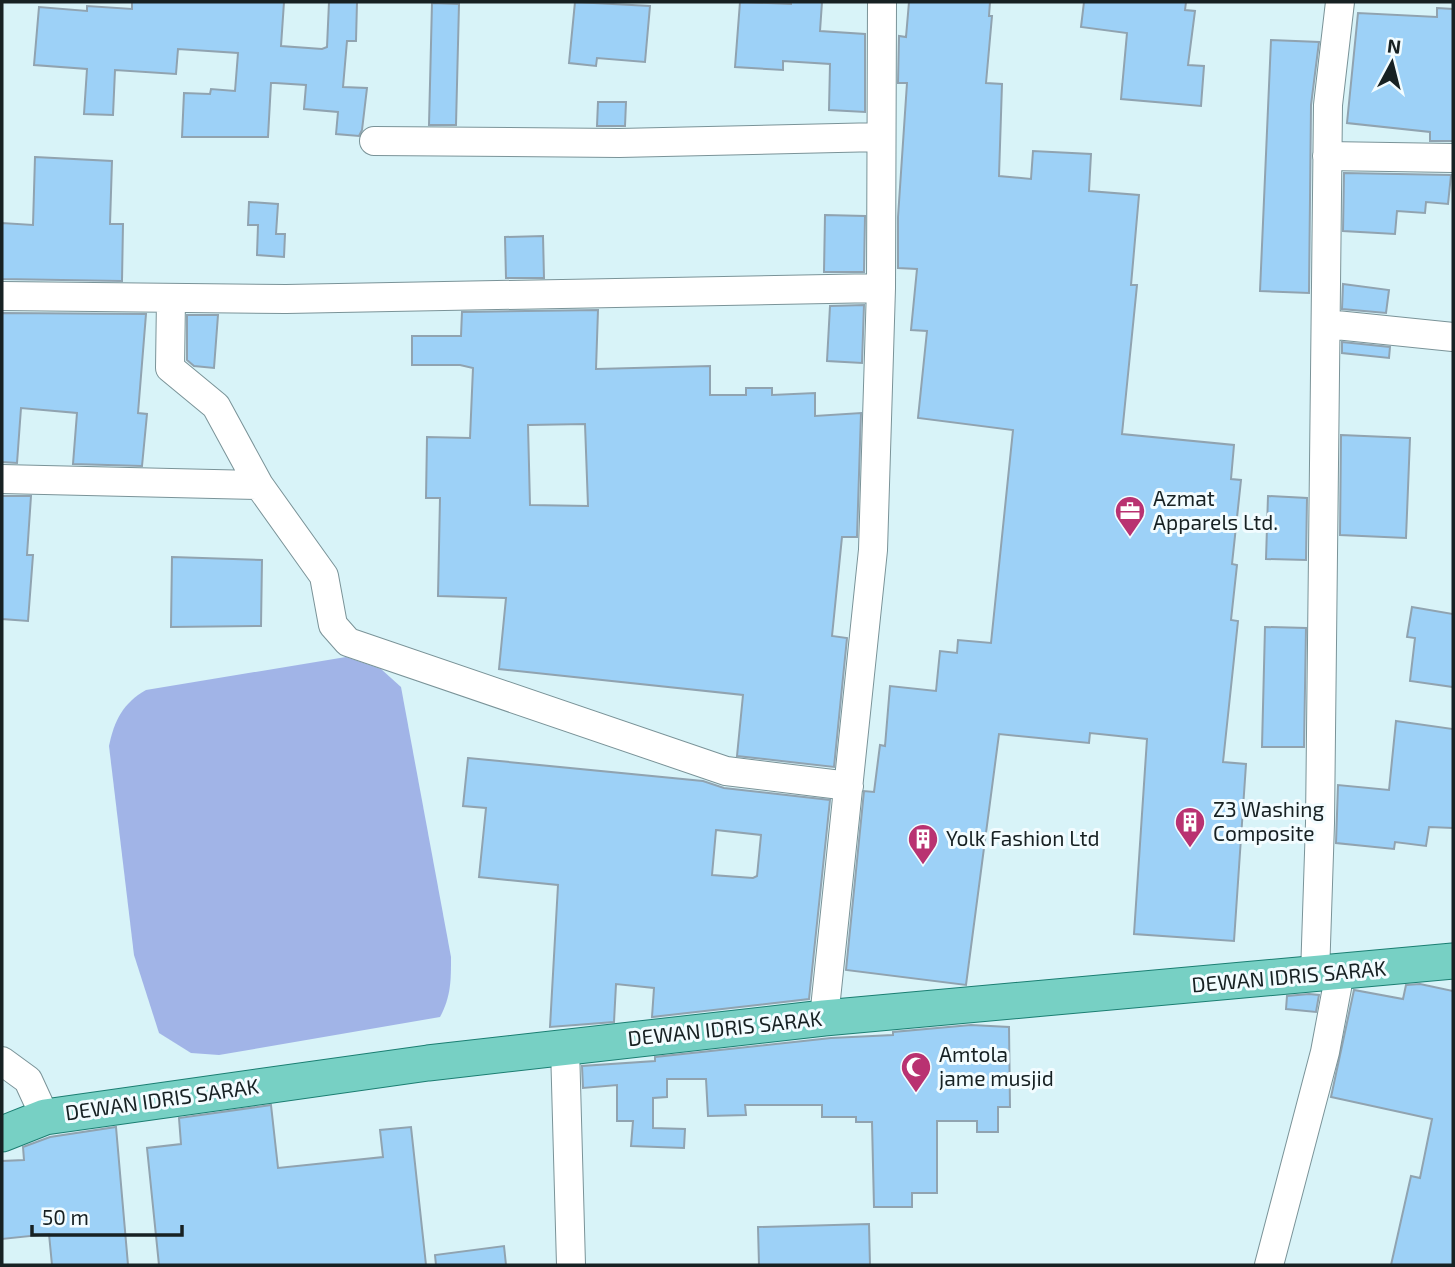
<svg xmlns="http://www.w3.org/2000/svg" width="1455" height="1267" font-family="'Exo 2',sans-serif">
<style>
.water{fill:#a1b4e7}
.building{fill:#9dd1f7;stroke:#90a3b0;stroke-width:2;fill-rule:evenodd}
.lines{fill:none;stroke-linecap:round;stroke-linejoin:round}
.minor-casing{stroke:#7a9398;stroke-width:30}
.major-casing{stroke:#1b7e72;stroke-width:37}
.minor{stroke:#fff;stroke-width:28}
.major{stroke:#77d0c4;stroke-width:35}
.labels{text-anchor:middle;stroke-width:6;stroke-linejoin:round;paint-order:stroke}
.poi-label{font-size:21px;fill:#172123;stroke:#f2fcff;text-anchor:start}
.street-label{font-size:21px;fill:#172123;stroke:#f2fcff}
</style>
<rect width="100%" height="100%" fill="#d8f3f8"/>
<!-- water -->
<path class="water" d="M 346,657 L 381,669 L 401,687 L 451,957 C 451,981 451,996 440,1017 L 219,1055 L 191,1053 L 159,1033 L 134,955 L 109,746 C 114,721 123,703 146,690 Z"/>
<!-- building -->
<path class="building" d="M 132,2 L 284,2 L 281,46 L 322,49 L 327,47 L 329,2 L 357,2 L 356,41 L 347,41 L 343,87 L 367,88 L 362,130 L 359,136 L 336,134 L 338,112 L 304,109 L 306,85 L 275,83 L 271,83 L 268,137 L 182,137 L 184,93 L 210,94 L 211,89 L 235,91 L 238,53 L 178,49 L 176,74 L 115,70 L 113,115 L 84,114 L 87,69 L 34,65 L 39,7 L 87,11 L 87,6 L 132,9 Z
M 575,2 L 650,6 L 645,62 L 597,58 L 596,66 L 569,63 Z
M 740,2 L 791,4 L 791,2 L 822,2 L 820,31 L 865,34 L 865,112 L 829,110 L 830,64 L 783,61 L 783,70 L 735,67 Z
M 909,2 L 990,2 L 989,16 L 992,16 L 986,83 L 1002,84 L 999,176 L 1031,179 L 1033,151 L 1091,154 L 1089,191 L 1139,195 L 1131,285 L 1137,285 L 1122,434 L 1234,445 L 1231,479 L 1241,480 L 1232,564 L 1237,565 L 1231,620 L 1238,621 L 1223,762 L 1246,764 L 1234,941 L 1134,934 L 1147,739 L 1090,733 L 1089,743 L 999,734 L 966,985 L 846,970 L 864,791 L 874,792 L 880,745 L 885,746 L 890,686 L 936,691 L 940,651 L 957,653 L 958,640 L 991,643 L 1013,430 L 918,418 L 927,331 L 911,330 L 917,269 L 898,268 L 898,217 L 907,83 L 898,83 L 899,36 L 906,37 Z
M 1084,2 L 1186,2 L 1185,10 L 1195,11 L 1188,65 L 1204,66 L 1201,106 L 1121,99 L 1127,33 L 1081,27 Z
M 432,3 L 459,4 L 456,125 L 429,125 Z
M 1437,8 L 1453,9 L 1453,141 L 1430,141 L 1430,132 L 1347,123 L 1358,13 L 1437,17 Z
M 1271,40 L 1319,42 L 1311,105 L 1309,293 L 1260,291 Z
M 598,102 L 626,102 L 625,126 L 597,126 Z
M 35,157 L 112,161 L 110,224 L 123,224 L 122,281 L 2,279 L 2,223 L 33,225 Z
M 1344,173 L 1451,175 L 1448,204 L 1426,202 L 1425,213 L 1397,211 L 1395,234 L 1343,231 Z
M 249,202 L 278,204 L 276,234 L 285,234 L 284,257 L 257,255 L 258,225 L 248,225 Z
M 825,215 L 865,216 L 864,272 L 824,272 Z
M 543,236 L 544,278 L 506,278 L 505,237 Z
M 1343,284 L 1389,290 L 1386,313 L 1342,309 Z
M 864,305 L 862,363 L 827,361 L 830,306 Z
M 598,310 L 596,369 L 710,366 L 710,395 L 746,395 L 746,388 L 772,388 L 772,395 L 815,393 L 815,416 L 861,413 L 857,537 L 842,537 L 832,636 L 847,638 L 834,767 L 737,756 L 743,695 L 499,669 L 506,598 L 438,596 L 440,498 L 426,498 L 427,437 L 470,438 L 473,368 L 460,365 L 412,365 L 412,336 L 461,336 L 462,312 ZM 585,424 L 588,506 L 530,505 L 528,425 Z
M 2,313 L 146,314 L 138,413 L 147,414 L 142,466 L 73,464 L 77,413 L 21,408 L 17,463 L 2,462 Z
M 187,315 L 218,315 L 214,368 L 194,366 L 187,360 Z
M 1342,342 L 1390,347 L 1389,358 L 1342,353 Z
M 1341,435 L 1410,438 L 1406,538 L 1340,535 Z
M 2,496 L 31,496 L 27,555 L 33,555 L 28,621 L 2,619 Z
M 1268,496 L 1307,498 L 1306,560 L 1266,559 Z
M 172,557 L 262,560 L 261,626 L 171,627 Z
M 1412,607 L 1453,614 L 1453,687 L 1410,681 L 1415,638 L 1407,637 Z
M 1265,627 L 1306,628 L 1304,747 L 1262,747 Z
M 1396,721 L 1453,729 L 1453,828 L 1429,827 L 1426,846 L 1395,842 L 1394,849 L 1336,843 L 1338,785 L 1389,790 Z
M 468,758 L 703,781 L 724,788 L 830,800 L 809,999 L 652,1017 L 654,988 L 616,984 L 614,1022 L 550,1027 L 558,885 L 479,877 L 486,808 L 463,806 ZM 716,830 L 761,835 L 757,876 L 753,878 L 712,875 Z
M 1420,984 L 1453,991 L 1453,1265 L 1391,1265 L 1411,1176 L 1420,1178 L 1432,1119 L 1331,1097 L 1354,990 L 1403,999 L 1406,985 Z
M 1309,994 L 1319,995 L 1316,1012 L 1286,1009 L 1287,996 Z
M 971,1025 L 1009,1027 L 1010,1107 L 998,1107 L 998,1132 L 977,1132 L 977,1121 L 937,1121 L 937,1193 L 912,1193 L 912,1207 L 874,1207 L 872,1122 L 856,1122 L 856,1117 L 822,1117 L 822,1105 L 745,1105 L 746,1115 L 708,1116 L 706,1079 L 667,1079 L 667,1097 L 653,1098 L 653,1128 L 685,1129 L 684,1148 L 631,1146 L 633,1121 L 617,1121 L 617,1085 L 583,1088 L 582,1066 L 655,1061 L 655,1057 L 831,1038 L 893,1035 L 893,1032 Z
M 271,1105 L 278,1168 L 383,1157 L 380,1130 L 411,1127 L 426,1265 L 159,1265 L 147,1148 L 181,1144 L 179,1118 Z
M 116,1127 L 128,1265 L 52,1265 L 49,1234 L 2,1239 L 2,1161 L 24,1160 L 23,1147 L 50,1137 Z
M 869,1224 L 870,1265 L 759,1265 L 758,1227 Z
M 504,1246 L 506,1265 L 436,1265 L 435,1255 Z"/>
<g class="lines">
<!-- minor casing -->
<g class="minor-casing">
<path id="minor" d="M 374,141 L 619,143 L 881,137
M 1327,156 L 1453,158
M 2,296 L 286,299 L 881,288
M 171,298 L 170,368 L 216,406 L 259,485 L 324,576 L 333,625 L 348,642 L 726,771 L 849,786
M 1326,324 L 1453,337
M 2,479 L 259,485
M 1315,975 L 1320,823 L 1328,105 L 1340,2
M 824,1018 L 873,550 L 881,288 L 882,2
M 565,1047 L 571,1265
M 2,1061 L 28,1080 L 45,1117
M 1269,1265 L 1325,1052 L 1340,972"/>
</g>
<!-- major casing -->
<g class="major-casing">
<path id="major" d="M 2,1134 L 45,1117 L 428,1063 L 824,1018 L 1453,961"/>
</g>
<!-- minor -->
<use href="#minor" class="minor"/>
<!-- major -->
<use href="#major" class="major"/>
</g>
<!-- icons -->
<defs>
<g id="office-pin" transform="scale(1.575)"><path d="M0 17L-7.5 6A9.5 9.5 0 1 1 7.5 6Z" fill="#b93271" stroke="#f2fcff"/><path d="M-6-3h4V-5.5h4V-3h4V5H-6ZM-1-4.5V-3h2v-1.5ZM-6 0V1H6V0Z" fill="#fff"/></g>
<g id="building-pin" transform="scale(1.575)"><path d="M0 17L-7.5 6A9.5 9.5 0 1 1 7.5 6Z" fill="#b93271" stroke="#f2fcff"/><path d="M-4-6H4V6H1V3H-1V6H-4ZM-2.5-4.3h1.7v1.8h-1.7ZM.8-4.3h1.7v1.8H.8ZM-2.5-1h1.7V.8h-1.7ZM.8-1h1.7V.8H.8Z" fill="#fff"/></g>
<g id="mosque-pin" transform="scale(1.575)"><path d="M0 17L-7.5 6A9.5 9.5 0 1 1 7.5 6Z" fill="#b93271" stroke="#f2fcff"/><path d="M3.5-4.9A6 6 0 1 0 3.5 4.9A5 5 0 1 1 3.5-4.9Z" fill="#fff"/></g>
</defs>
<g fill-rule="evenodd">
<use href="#office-pin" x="1130" y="511"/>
<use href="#building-pin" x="1190" y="822"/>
<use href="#building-pin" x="923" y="839"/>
<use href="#mosque-pin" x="916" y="1067"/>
</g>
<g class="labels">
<!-- poi labels -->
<g class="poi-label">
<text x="1153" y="506">Azmat<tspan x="1153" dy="24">Apparels Ltd.</tspan></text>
<text x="1213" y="817">Z3 Washing<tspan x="1213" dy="24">Composite</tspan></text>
<text x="946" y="846">Yolk Fashion Ltd</text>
<text x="939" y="1062">Amtola<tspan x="939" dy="24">jame musjid</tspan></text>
</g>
<!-- street labels -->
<g class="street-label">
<text transform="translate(1289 977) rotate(-5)" y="7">DEWAN IDRIS SARAK</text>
<text transform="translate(725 1029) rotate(-6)" y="7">DEWAN IDRIS SARAK</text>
<text transform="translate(162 1100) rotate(-8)" y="7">DEWAN IDRIS SARAK</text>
</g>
</g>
<!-- border -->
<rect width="1455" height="1267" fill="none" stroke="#172123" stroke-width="7"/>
<!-- north arrow -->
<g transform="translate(1392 63) rotate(7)" stroke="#f2fcff" stroke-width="5" paint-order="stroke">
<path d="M0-5L12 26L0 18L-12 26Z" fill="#172123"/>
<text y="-10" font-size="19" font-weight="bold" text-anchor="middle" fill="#172123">N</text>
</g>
<!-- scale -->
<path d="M32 1225v10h150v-10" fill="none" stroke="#172123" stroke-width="3.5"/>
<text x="42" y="1225" font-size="21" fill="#172123" stroke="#f2fcff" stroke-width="5" paint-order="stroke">50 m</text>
</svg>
